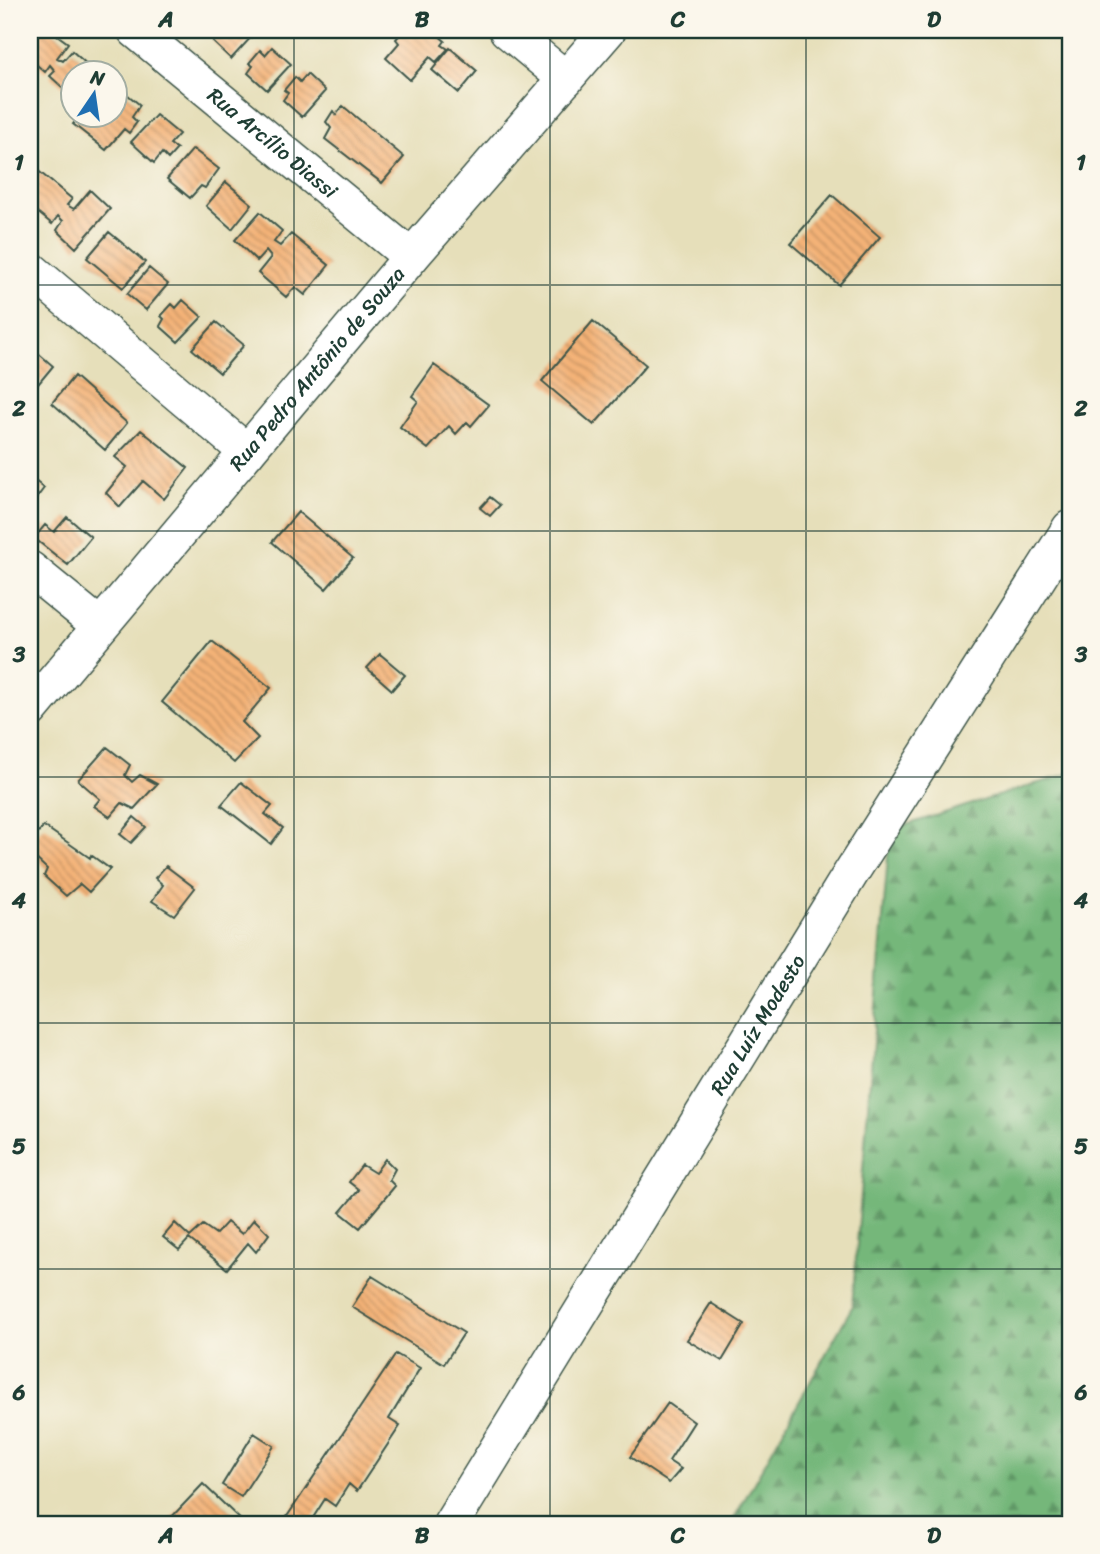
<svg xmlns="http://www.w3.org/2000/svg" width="1100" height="1554" font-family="Sriracha,sans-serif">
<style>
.forest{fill:url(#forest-firs);stroke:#4a7a57;stroke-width:2}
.building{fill:url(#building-back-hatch)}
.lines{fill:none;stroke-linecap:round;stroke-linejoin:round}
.street-casing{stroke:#3d5548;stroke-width:38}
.street{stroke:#fff;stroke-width:35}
.grid{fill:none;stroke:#1f3d34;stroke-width:2;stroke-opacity:0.55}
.labels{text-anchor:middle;stroke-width:5;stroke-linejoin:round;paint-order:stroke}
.street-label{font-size:21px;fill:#1f3d34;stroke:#fbf7ec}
.neatline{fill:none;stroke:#1f3d34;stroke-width:2.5}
.grid-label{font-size:23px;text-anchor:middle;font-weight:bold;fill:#1f3d34}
</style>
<defs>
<pattern id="forest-firs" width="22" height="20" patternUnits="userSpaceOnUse" patternTransform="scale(1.75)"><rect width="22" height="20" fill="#75b77a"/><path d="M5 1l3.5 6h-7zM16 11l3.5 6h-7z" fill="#5f9665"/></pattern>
<pattern id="building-back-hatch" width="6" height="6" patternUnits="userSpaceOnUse" patternTransform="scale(1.75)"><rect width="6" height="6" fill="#f4b277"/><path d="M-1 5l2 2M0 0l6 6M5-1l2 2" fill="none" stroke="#c59262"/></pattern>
</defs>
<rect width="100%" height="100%" fill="#fbf7ec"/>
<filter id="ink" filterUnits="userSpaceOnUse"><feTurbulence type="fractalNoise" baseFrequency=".0143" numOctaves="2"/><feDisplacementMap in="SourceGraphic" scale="14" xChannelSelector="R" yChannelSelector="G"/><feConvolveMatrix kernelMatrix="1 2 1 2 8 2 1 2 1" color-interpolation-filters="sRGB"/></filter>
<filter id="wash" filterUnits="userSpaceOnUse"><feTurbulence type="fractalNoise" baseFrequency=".00686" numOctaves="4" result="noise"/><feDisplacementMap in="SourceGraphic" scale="28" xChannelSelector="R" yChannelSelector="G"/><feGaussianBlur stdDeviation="1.57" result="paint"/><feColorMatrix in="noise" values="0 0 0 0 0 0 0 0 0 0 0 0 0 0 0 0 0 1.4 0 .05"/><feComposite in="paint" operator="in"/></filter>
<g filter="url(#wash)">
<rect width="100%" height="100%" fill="#e6dfba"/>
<!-- forest -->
<path class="forest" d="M 1070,773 L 1070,1524 L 731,1524 L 852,1307 L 890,830 Z"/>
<g id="blocks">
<!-- building -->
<path class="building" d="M 30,30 L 50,30 L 68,43 L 57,58 L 63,61 L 72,51 L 98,74 L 74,74 L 74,98 L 50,76 L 55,71 L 50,65 L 45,72 L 30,59 Z
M 204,30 L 251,30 L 255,33 L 231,59 L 213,42 L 217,35 L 214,32 L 211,35 Z
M 404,30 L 432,30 L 445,41 L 442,45 L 448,49 L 436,62 L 430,57 L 410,80 L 386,58 L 399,43 L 396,39 Z
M 272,47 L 291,64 L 267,90 L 248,73 L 253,66 L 249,63 L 260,50 L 265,55 Z
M 450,48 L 477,71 L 459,93 L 432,70 Z
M 307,74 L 325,91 L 302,117 L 283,100 L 288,93 L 284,90 L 295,77 L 300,82 Z
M 116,85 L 140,105 L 132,117 L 137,122 L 129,133 L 124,129 L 106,150 L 73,124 L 80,116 L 116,116 Z
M 343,106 L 404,157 L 382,183 L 325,139 L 331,128 L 326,122 L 333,111 L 336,115 Z
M 156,115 L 179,134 L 170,144 L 177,149 L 168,159 L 162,153 L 154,163 L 131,142 Z
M 193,149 L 219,169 L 205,188 L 201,186 L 190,198 L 167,179 Z
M 36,169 L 72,199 L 67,205 L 74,209 L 90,190 L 110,209 L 76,248 L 57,230 L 63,221 L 58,216 L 52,224 L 30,206 L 30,176 Z
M 226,182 L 252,204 L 232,229 L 206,206 Z
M 832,195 L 880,237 L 839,285 L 790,243 Z
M 260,212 L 282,231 L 274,242 L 280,246 L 291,234 L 329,265 L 305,295 L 295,287 L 286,297 L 258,273 L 271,257 L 266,251 L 257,261 L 235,240 Z
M 109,232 L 145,262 L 123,288 L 87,258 Z
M 149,268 L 168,284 L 146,310 L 127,294 Z
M 183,300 L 202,317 L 178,342 L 160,326 L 164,319 L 161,316 L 172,304 L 176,308 Z
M 593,321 L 646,365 L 594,425 L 542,381 Z
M 216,322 L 244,345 L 220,373 L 192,349 Z
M 30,346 L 53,366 L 30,394 Z
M 434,365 L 489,405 L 471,426 L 467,422 L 456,434 L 449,426 L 428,449 L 400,427 L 418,401 L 412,396 Z
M 74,376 L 127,423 L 105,450 L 52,403 Z
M 141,430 L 188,468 L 164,499 L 143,481 L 120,507 L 106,493 L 127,467 L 115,457 Z
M 30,477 L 44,488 L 30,507 Z
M 490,497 L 500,505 L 490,516 L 480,508 Z
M 298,512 L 353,558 L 326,589 L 272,542 Z
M 67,517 L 91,537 L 68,565 L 34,538 L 45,525 L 54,532 Z
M 212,641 L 271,688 L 242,722 L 258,738 L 234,763 L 162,702 Z
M 380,654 L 405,675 L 392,690 L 367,668 Z
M 107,747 L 130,765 L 125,775 L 132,782 L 140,775 L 157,784 L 134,809 L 122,803 L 110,817 L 94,806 L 100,799 L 78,780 Z
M 241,782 L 272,806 L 265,814 L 283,828 L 271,844 L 221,805 Z
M 134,817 L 146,827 L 131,843 L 120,834 Z
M 44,826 L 90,858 L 91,855 L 110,869 L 89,892 L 80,884 L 66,896 L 44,876 L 47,869 L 30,853 L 30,841 Z
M 166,866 L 195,888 L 174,915 L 152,901 L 163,885 L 155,878 Z
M 385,1159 L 395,1169 L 389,1180 L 395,1186 L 360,1228 L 340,1212 L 359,1190 L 349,1182 L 362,1165 L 375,1173 Z
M 254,1219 L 269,1234 L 256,1252 L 248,1243 L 227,1269 L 189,1239 L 179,1250 L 163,1237 L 175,1223 L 190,1237 L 203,1225 L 216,1234 L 227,1222 L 242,1234 Z
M 372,1276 L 464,1333 L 444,1364 L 352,1307 Z
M 711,1303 L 744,1324 L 722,1361 L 687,1340 Z
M 396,1354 L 420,1368 L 389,1419 L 400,1426 L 357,1491 L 349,1484 L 335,1506 L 325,1499 L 309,1524 L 282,1524 Z
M 668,1403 L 694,1422 L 669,1461 L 681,1469 L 669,1483 L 630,1457 Z
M 254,1433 L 274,1446 L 241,1497 L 222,1485 Z
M 203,1484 L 245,1524 L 165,1524 Z"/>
</g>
</g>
<g filter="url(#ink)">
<use href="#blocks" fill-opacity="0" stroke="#3d5548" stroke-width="2"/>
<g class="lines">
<!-- street casing -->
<g class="street-casing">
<g id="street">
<path id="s1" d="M 135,30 L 411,257"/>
<path d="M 507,30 L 566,79"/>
<path d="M 30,269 L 247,452"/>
<path d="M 30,569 L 100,626"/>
<path id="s2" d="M 30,710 L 411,257 L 608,30"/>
<path id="s3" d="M 451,1524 L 851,873 L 1070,528"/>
</g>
</g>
<!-- street -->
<use href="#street" class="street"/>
</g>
</g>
<!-- grid -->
<path class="grid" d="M 294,30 L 294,1524M 550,30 L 550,1524M 806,30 L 806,1524M 30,285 L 1070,285M 30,531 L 1070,531M 30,777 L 1070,777M 30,1023 L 1070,1023M 30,1269 L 1070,1269"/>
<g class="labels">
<!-- street labels -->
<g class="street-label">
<text dy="7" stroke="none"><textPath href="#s1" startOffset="178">Rua Arcílio Diassi</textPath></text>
<text dy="7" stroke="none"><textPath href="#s2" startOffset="446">Rua Pedro Antônio de Souza</textPath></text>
<text dy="7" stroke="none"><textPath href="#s3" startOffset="586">Rua Luíz Modesto</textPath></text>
</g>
</g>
<!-- margin -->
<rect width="1100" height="1554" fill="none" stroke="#fbf7ec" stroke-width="77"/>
<!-- north arrow -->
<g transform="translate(94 94) rotate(13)"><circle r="33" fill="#fbf7ec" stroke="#a3ada2" stroke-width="2"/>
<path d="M0-5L12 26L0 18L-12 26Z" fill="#1f6fb2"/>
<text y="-10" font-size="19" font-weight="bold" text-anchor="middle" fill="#1f3d34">N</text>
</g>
<rect x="38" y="38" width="1024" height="1478" class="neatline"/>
<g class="grid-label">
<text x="166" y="27">A</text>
<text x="422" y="27">B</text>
<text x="678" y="27">C</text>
<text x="934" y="27">D</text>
<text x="19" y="170">1</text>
<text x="1081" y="170">1</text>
<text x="19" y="416">2</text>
<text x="1081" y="416">2</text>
<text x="19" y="662">3</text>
<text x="1081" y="662">3</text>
<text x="19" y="908">4</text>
<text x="1081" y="908">4</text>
<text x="19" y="1154">5</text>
<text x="1081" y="1154">5</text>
<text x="19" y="1400">6</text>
<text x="1081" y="1400">6</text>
<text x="166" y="1543">A</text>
<text x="422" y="1543">B</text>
<text x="678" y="1543">C</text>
<text x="934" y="1543">D</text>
</g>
</svg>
